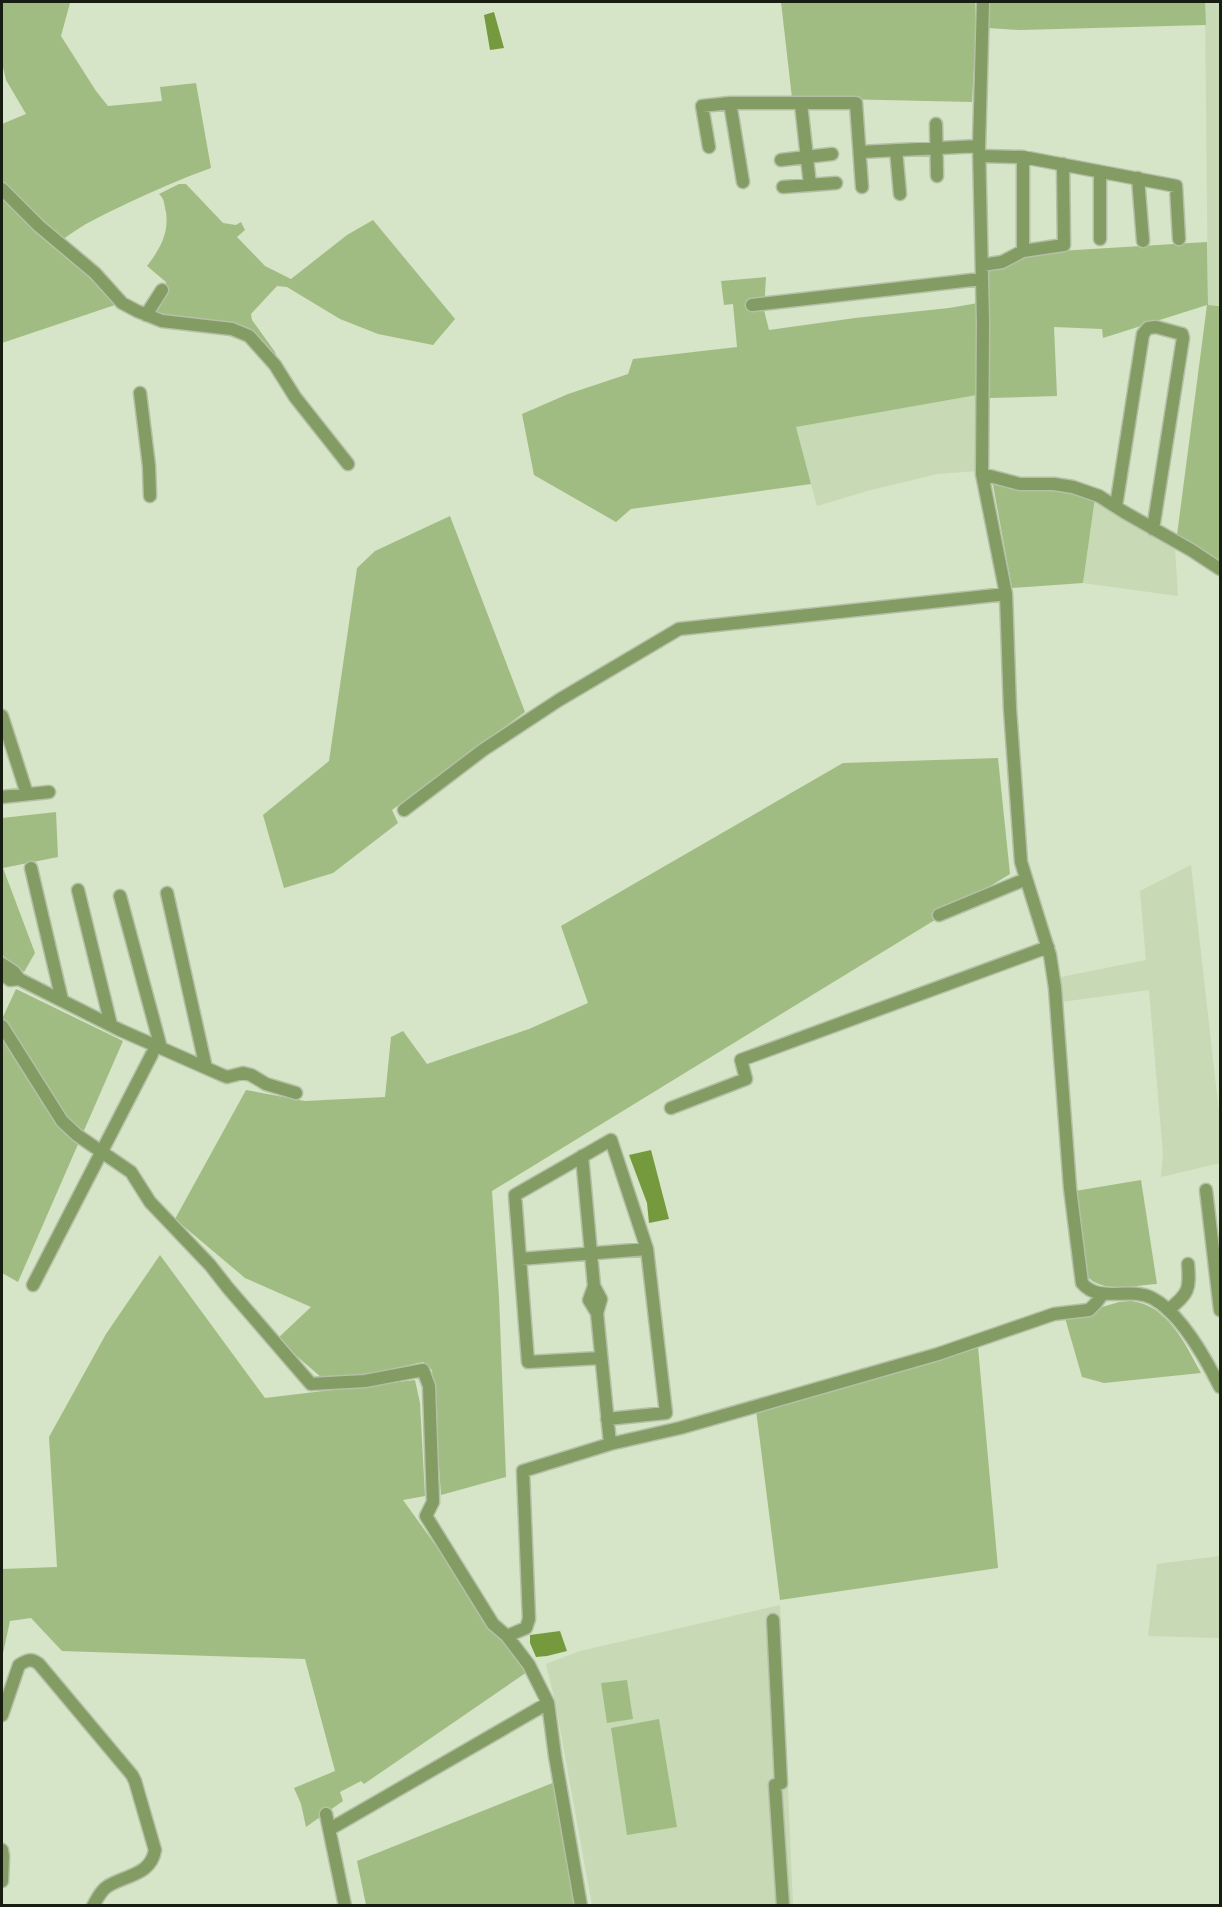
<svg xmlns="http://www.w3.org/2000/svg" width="1222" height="1907" font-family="'Sofia Sans Condensed',sans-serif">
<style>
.built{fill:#c7d9b5}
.green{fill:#a1bc83}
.water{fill:#749a3d}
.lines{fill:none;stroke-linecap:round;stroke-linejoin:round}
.minor-casing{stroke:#b4c0a6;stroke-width:15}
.minor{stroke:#829c63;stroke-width:12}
</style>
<rect width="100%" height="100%" fill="#d6e4c7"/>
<!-- built -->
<path class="built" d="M 1205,2 L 1220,2 L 1220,305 L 1208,305 Z
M 977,395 L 977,471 L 937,474 L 867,491 L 817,506 L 795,427 Z
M 1095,498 L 1175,548 L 1178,596 L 1083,583 Z
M 1191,865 L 1220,1121 L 1220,1163 L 1161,1177 L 1163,1154 L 1149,990 L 1061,1002 L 1061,977 L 1146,960 L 1140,891 Z
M 1220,1556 L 1220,1638 L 1148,1636 L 1157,1564 Z
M 780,1605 L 793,1905 L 592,1905 L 555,1701 L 546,1664 L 580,1651 Z"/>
<!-- green -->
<path class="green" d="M 2,2 L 63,2 L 70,3 L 61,36 L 96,91 L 108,106 L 162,101 L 160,87 L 196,83 L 211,168 C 183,178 156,190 130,202 C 105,214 82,224 61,241 L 2,182 L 2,124 L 26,114 L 6,80 L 2,63 Z
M 781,2 L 975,2 L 976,34 L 972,102 L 792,98 Z
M 987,2 L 1205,2 L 1206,25 L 1020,30 L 988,28 Z
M 179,184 L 186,184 L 223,223 L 236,225 L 241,222 L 245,230 L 237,237 L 265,266 L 291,279 L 347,235 L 373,220 L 455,319 L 433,345 L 378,334 L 340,319 L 287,287 L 277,286 L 251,314 L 252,320 L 275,352 L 277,360 L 255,341 L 152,314 L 167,292 L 166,282 L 147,266 C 160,249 169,234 166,212 C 164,205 165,199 159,194 Z
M 2,193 L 93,277 L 118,304 L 2,343 Z
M 1207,242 L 1208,305 L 1220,306 L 1220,563 L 1177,535 L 1207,305 L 1103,338 L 1102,329 L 1054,327 L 1057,396 L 990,398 L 986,271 L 996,266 L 1011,264 L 1026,253 Z
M 766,277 L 764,310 L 769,330 L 855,318 L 949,308 L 978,303 L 977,395 L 796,427 L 811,484 L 631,509 L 616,522 L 534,475 L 522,414 L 568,394 L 628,374 L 633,359 L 737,347 L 733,304 L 724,305 L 721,281 Z
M 993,485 L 1066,490 L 1095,498 L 1083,583 L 1012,588 Z
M 450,516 L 525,712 L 392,810 L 398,823 L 333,873 L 284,888 L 263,815 L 329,761 L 357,568 L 375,551 Z
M 998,758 L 1010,874 L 492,1191 L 499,1297 L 506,1477 L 441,1495 L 432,1370 L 423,1362 L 360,1376 L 322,1378 L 277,1339 L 311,1307 L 245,1278 L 175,1219 L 246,1090 L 305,1101 L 385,1097 L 391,1037 L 403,1031 L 427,1064 L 529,1029 L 588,1003 L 561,926 L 843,763 Z
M 56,812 L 58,857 L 3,868 L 35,953 L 24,972 L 2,955 L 2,818 Z
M 16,989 L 123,1041 L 18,1282 L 2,1273 L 2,1019 Z
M 1141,1180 L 1157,1284 C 1136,1285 1102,1294 1087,1276 L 1075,1191 Z
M 160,1255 L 265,1398 L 415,1380 L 420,1403 L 425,1496 L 403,1500 L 527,1672 L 364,1784 L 361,1781 L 340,1792 L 343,1801 L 306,1827 L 301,1804 L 294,1788 L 335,1771 L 305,1659 L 62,1651 L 31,1618 L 10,1621 L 2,1658 L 2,1569 L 57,1567 L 49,1437 L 106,1334 Z
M 1131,1301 C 1168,1305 1185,1344 1201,1373 L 1104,1383 L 1082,1377 L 1065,1318 L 1119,1302 Z
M 978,1347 L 998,1568 L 780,1600 L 756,1410 Z
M 627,1680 L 633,1719 L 607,1723 L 601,1683 Z
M 659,1719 L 677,1827 L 627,1835 L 611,1728 Z
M 555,1782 L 579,1905 L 366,1905 L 357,1861 Z"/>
<!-- water -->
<path class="water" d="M 494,12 L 504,48 L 490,50 L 484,15 Z
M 651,1150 L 669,1219 L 649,1223 L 647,1203 L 629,1155 Z
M 560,1631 L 567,1651 L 547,1656 L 536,1657 L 530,1643 L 530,1635 Z"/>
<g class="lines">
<!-- minor casing -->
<g class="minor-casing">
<path id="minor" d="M 983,2 L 979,146 L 983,322 L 982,474 L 1020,484 L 1054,484 L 1073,487 L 1099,496 L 1124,512 L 1191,550 L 1220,569
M 730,103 L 743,182
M 801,104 L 810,185
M 936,124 L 937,176
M 709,147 L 702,106 L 730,103 L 856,103 L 862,187
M 896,150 L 900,194
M 860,152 L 979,146
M 980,156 L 1023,157 L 1176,186 L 1179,239
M 781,160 L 832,154
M 1100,172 L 1100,239
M 1138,178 L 1143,241
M 783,187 L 836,183
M 2,189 L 39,226 L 95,273 L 122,303 L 137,311 L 162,321 L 232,329 L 249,336 L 275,365 L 295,397 L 348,464
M 1023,251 L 1023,157
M 982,265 L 1002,262 L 1023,251 L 1064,245 L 1063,164
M 752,305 L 981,279
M 146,315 L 162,290
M 140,393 L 149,466 L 150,496
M 982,474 L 1006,594 L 1010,709 L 1021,862 L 1050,955 L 1055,988 L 1070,1188 L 1082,1283 C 1099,1304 1129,1286 1152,1298 C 1181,1313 1206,1359 1220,1387
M 1116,506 L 1143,334 L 1148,328 L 1156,327 L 1182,334 L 1183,338 L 1153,529
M 2,716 L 27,794
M 2,797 L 49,792
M 404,810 L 483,750 L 559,700 L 679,629 L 1006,594
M 31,868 L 62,1000
M 78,890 L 111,1025
M 167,893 L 206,1068
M 120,896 L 161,1048
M 939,915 L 1026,879
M 2,964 L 14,972 L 19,979 L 120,1030 L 222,1075 L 227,1077 L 243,1073 L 251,1075 L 266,1084 L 296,1093
M 2,974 L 10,980 L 19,979
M 2,1026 L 62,1121 L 77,1135 L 131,1172 L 150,1202 L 210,1265 L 228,1288 L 311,1384 L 365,1381 L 423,1370 L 429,1386 L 433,1502 L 426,1516 L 493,1624 L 507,1636 L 529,1665 L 548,1703 L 555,1756 L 581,1906
M 671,1108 L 746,1079 L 741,1060 L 1048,947
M 582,1156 L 594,1286 L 601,1299 L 597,1313 L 610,1444
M 1206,1190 L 1220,1310
M 520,1259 L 647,1249
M 33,1285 L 152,1054
M 594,1286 L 589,1300 L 597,1313
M 1168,1310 C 1189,1294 1190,1289 1188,1264
M 601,1358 L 528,1362 L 515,1195 L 611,1140 L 647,1249 L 666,1413 L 607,1419
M 773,1620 L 781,1783 L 775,1785 L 783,1906
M 507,1636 L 526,1628 L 529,1619 L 523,1471 L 610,1444 L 680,1428 L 938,1354 L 1054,1314 L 1089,1310 L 1096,1303 L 1102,1295
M 2,1715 L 19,1665 C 27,1660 31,1658 39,1664 L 132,1775 L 135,1781 L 155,1850 C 151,1875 126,1875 108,1886 C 101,1890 97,1899 93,1906
M 326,1814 L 345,1906
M 330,1829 L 548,1703
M 2,1850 L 3,1856 L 2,1881"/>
</g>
<!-- minor -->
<use href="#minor" class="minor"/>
</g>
<!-- border -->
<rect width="1222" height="1907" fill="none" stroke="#181d12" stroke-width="6"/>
</svg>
